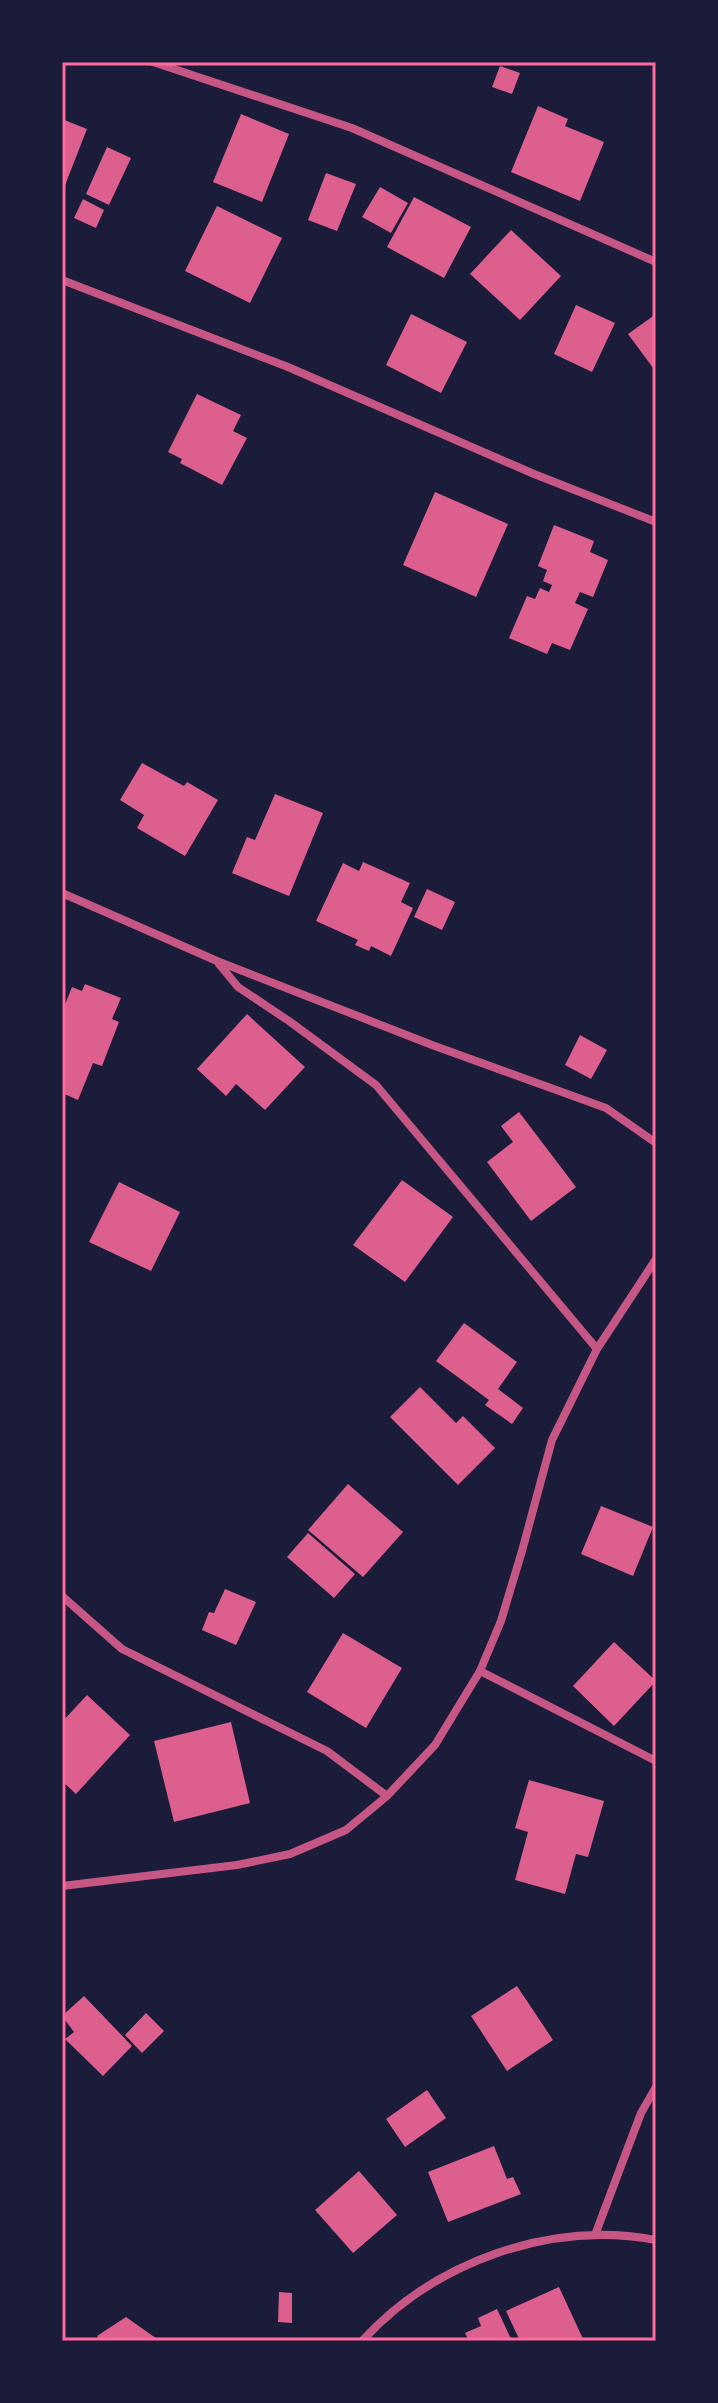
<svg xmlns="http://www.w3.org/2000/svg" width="718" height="2403" font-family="Signika,sans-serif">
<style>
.building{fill:#dd5f8e}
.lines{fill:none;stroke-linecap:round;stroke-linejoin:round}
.minor{stroke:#c65784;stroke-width:8}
.neatline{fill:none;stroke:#ff6b9d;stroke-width:3}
</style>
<rect width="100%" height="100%" fill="#1b1b3a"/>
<!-- building -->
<path class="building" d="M 500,66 L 520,73 L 512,94 L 492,87 Z
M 538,106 L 568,119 L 565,126 L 604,142 L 580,201 L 511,172 Z
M 241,114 L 289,134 L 262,202 L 213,182 Z
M 62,119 L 87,129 L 62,193 Z
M 107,147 L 131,158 L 109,205 L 86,194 Z
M 326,173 L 356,184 L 337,231 L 308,220 Z
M 380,187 L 408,203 L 391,233 L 362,217 Z
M 414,197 L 471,227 L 444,278 L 387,247 Z
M 83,199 L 104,210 L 96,228 L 74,218 Z
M 217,206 L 282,238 L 250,303 L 185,271 Z
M 511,230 L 561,276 L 520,320 L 470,274 Z
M 576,305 L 615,323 L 592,372 L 554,354 Z
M 411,314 L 467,342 L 441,393 L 386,365 Z
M 656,314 L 656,372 L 628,334 Z
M 197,394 L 241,415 L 233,431 L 247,438 L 222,485 L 180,463 L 182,459 L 168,452 Z
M 435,492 L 508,524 L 476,597 L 403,565 Z
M 554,525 L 594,541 L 590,552 L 608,560 L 593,597 L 580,592 L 575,603 L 588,609 L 570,650 L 552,643 L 547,654 L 509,638 L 527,596 L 535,599 L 540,588 L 549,592 L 552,585 L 543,581 L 547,570 L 538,566 Z
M 142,763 L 184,786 L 187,782 L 218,800 L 185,856 L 137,828 L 144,815 L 120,800 Z
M 275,794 L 323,813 L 289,896 L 232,873 L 247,837 L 255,840 Z
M 363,862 L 410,883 L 401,902 L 413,908 L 391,956 L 371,946 L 369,951 L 355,945 L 358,940 L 316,921 L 343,863 L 359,871 Z
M 427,889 L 455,902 L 442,930 L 414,917 Z
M 85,984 L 121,998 L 112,1019 L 119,1022 L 102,1066 L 93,1063 L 78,1100 L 62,1093 L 62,1012 L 72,987 L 82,991 Z
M 247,1014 L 305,1067 L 265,1110 L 236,1084 L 226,1096 L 197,1069 Z
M 580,1035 L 607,1050 L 591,1079 L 565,1065 Z
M 519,1112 L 576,1187 L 531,1221 L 487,1162 L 513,1142 L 501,1126 Z
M 402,1180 L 453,1217 L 405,1282 L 353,1245 Z
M 119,1182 L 180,1212 L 151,1271 L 89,1242 Z
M 464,1323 L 517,1362 L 498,1389 L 523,1408 L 512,1424 L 485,1405 L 489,1400 L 436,1361 Z
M 420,1387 L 456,1423 L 463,1416 L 495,1448 L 458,1485 L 390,1417 Z
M 348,1484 L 403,1532 L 363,1577 L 308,1530 Z
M 601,1506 L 653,1527 L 633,1576 L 581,1554 Z
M 308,1533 L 355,1574 L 334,1598 L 287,1557 Z
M 225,1589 L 256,1602 L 236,1645 L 202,1630 L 209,1612 L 214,1613 Z
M 343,1633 L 402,1668 L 366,1728 L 307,1692 Z
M 614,1642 L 656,1681 L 614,1726 L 573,1686 Z
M 87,1695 L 130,1735 L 76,1794 L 62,1781 L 62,1722 Z
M 231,1722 L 250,1803 L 174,1822 L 154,1741 Z
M 529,1780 L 604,1801 L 588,1857 L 576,1854 L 565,1894 L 515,1880 L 528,1832 L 515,1828 Z
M 517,1986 L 553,2040 L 507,2071 L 471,2016 Z
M 84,1996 L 132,2046 L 103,2076 L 65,2039 L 74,2032 L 62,2016 Z
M 146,2013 L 164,2031 L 142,2053 L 125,2035 Z
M 427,2090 L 446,2118 L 405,2147 L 386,2119 Z
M 494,2146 L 507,2179 L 513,2177 L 521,2194 L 448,2222 L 428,2172 Z
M 359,2171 L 397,2215 L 353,2253 L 315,2210 Z
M 559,2287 L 584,2341 L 520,2341 L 506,2311 Z
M 279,2292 L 292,2293 L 292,2323 L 278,2322 Z
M 497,2309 L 512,2341 L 469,2341 L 465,2333 L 481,2326 L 478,2318 Z
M 126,2317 L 160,2341 L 100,2341 L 97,2336 Z"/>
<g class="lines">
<!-- minor -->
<path class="minor" d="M 153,62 L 352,128 L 656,262
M 62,280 L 288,367 L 534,474 L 656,522
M 62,893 L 217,961 L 432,1045 L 606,1108 L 656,1143
M 219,964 L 238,987 L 289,1021 L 376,1085 L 597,1349
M 62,1596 L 122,1649 L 327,1751 L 387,1796
M 480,1671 L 656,1761
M 62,1886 L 237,1865 L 290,1854 L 346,1830 L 387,1796 L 435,1745 L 480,1671 L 501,1621 L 522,1551 L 552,1440 L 597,1349 L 656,1259
M 595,2235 L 641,2113 L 656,2087
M 362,2341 C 434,2262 550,2220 656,2240"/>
</g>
<!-- border -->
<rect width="718" height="2403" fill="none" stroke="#1b1b3a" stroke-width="128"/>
<rect x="64" y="64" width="590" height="2275" class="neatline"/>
</svg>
